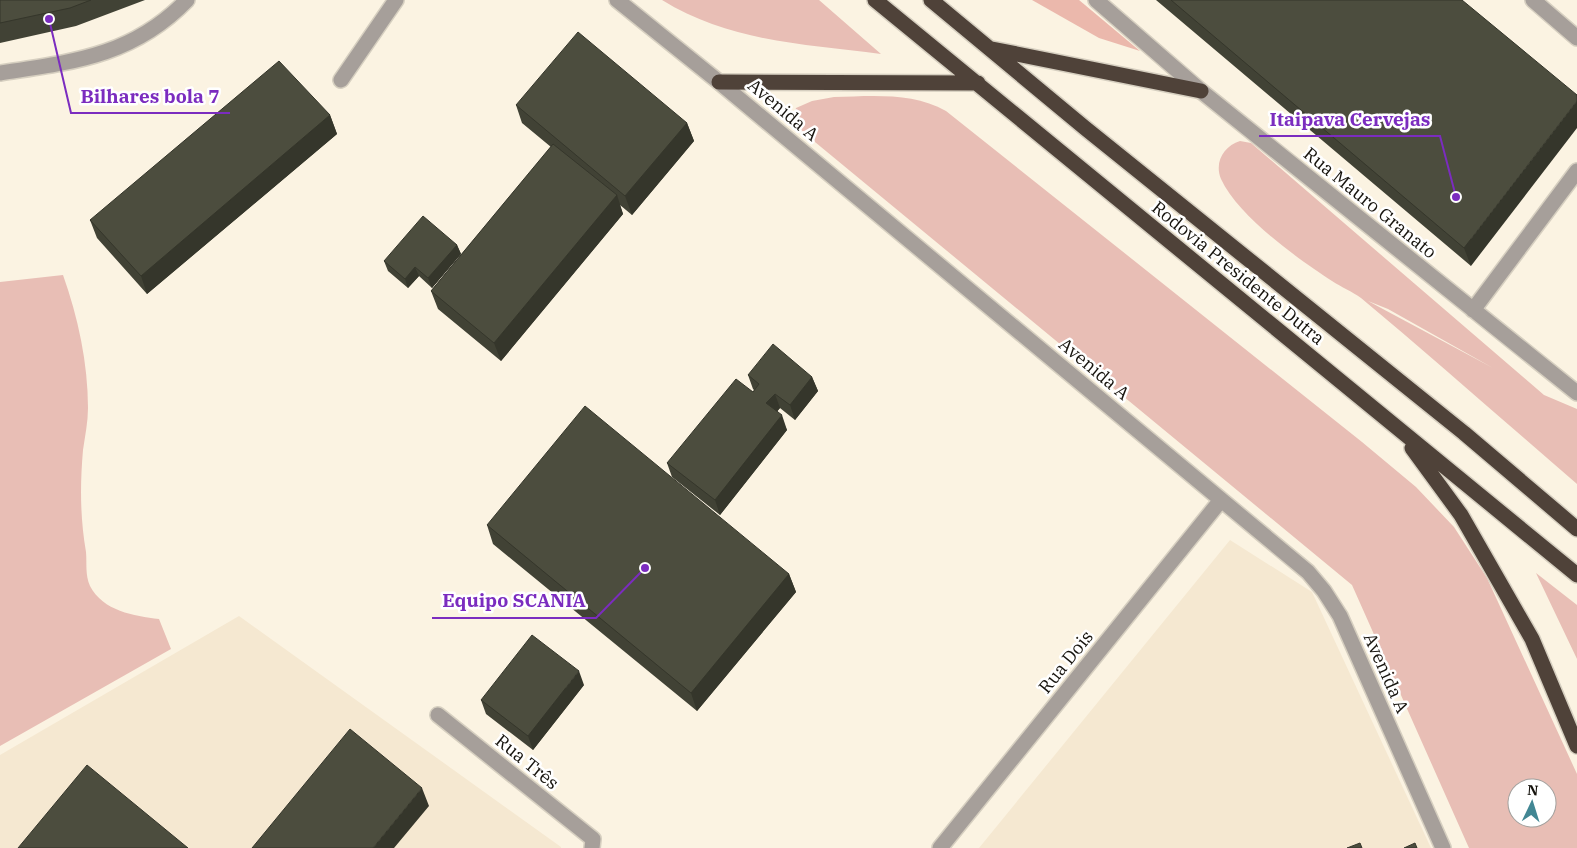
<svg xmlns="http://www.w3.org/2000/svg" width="1577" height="848" font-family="'IBM Plex Serif',serif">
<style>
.built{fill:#f5e8d1}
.green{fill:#e8beb5;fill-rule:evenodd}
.forest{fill:#ebb8ac}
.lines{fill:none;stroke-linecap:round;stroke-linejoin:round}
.minor-casing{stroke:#d6cfc0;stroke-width:18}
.highway-casing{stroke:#d6cfc0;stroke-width:18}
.minor{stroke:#a69f9a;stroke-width:15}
.highway{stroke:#4f4239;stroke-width:15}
.wall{fill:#414235}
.shaded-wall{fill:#35362b}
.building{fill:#4c4d3e;stroke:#35362b}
.labels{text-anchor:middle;stroke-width:5;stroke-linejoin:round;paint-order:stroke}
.street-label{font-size:18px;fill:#16130d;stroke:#fff}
.leader{fill:none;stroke:#7b2cbf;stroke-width:2}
.callout-dot{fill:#7b2cbf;stroke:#fff;stroke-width:2}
.callout-label{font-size:19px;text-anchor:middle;font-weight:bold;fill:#7b2cbf;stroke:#fff;stroke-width:5;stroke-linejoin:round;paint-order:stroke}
</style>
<rect width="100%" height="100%" fill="#fbf3e2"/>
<!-- built -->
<path class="built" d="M 1230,540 L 1312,592 L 1431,848 L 979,848 Z
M 239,616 L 561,847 L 561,848 L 0,848 L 0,755 Z"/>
<!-- green -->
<path class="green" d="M 662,0 L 819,0 L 881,54 C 804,44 730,42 662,0 Z
M 834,97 C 872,96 913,92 946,111 L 1362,442 L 1416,487 L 1454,527 L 1487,578 L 1577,774 L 1577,848 L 1469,848 L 1352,585 L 798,128 L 794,115 L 796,108 L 812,101 ZM 1517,788 L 1547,788 L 1547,818 L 1517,818 Z
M 1240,141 L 1251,143 L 1544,395 L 1577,409 L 1577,484 C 1505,422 1434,359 1361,298 C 1353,292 1341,287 1332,281 C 1298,259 1238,216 1221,179 C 1214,162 1224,146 1240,141 ZM 1368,301 L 1388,309 L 1493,368 Z
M 63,275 C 78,317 88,363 88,408 C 88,422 85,436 83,450 C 80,485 80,517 86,552 C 87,563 85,575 90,586 C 103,611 134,616 159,619 L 171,649 L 0,746 L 0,282 Z
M 1536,573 L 1577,605 L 1577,659 Z"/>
<!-- forest -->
<path class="forest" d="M 1032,0 L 1079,0 L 1140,51 L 1099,38 Z"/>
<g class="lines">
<!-- minor casing -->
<g class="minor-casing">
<path id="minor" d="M 617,0 L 719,82 L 1308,572 L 1324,591 L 1340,616 L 1443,848
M 1096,0 L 1201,91 L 1577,393
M 1533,0 L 1577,38
M 0,73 C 73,62 133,56 187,0
M 341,80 L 396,0
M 1473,310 L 1577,171
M 438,715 L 593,839 L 592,848
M 940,848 L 1221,500"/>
</g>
<!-- highway casing -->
<g class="highway-casing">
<path id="highway" d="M 875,0 L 1577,575
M 931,0 L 1085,128 L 1464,433 L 1577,529
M 992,49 L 1201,91
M 719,82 L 978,83
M 1412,448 L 1461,515 L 1532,639 L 1577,746"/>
</g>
<!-- minor -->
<use href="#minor" class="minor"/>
<!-- highway -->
<use href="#highway" class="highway"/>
</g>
<!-- wall -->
<path class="wall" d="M 0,0 L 145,0 L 76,26 L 0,43 Z
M 1156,0 L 1462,0 L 1471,266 Z
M 516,105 L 687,123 L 694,141 L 632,215 L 620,205 L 623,214 L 501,361 L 438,309 L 431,291 L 551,147 L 522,123 Z
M 330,115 L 337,134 L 147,294 L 97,238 L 90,220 Z
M 457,245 L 461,254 L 432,288 L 419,276 L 408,288 L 388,271 L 384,261 Z
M 748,375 L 812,377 L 818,391 L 795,420 L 780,408 L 777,411 L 787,430 L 720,515 L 672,477 L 667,463 L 753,392 L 754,390 L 753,389 Z
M 487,525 L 789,574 L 796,592 L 697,711 L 493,544 Z
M 584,685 L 533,750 L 486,714 L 481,700 Z"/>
<!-- shaded-wall -->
<path class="shaded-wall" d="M 1577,101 L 1577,128 L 1471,266 L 1464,248 Z
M 330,115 L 337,134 L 147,294 L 141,276 Z
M 687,123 L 694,141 L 632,215 L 625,196 Z
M 617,195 L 623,214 L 501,361 L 494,343 Z
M 457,245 L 461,254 L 432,288 L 428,278 Z
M 415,267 L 419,276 L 408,288 L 405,279 Z
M 812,377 L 818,391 L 795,420 L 790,405 Z
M 775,394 L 780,408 L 772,418 L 766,403 Z
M 782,415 L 787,430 L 720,515 L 715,500 Z
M 789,574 L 796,592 L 697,711 L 691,693 Z
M 579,671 L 584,685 L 533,750 L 528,736 Z
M 422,788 L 429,806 L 394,848 L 373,848 Z"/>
<!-- building -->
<path class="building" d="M 0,0 L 91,0 L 70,8 L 0,23 Z
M 1171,0 L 1462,0 L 1577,95 L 1577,101 L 1464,248 Z
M 578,32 L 687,123 L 625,196 L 516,105 Z
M 279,61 L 330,115 L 141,276 L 90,220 Z
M 553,144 L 617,195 L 494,343 L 431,291 Z
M 423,216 L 457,245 L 428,278 L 415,267 L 405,279 L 384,261 Z
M 773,344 L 812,377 L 790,405 L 775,394 L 766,403 L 782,415 L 715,500 L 667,463 L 736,379 L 753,392 L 759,384 L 748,375 Z
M 585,406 L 789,574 L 691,693 L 487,525 Z
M 532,635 L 579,671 L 528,736 L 481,700 Z
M 350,729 L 422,788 L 373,848 L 252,848 Z
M 87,765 L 188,848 L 18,848 Z
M 1360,843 L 1362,848 L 1347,848 Z
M 1415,843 L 1417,848 L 1404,848 Z"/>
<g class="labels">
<!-- street labels -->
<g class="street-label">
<text transform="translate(783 110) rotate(40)" y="6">Avenida A</text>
<text transform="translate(1370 203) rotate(39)" y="6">Rua Mauro Granato</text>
<text transform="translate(1238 273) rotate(39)" y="6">Rodovia Presidente Dutra</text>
<text transform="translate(1094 369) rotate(40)" y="6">Avenida A</text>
<text transform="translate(1066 662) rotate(-51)" y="6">Rua Dois</text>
<text transform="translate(1386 673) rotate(66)" y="6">Avenida A</text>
<text transform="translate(527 762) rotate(39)" y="6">Rua Três</text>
</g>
</g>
<!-- callouts -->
<path class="leader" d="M49 19L71 113H230M1456 197L1440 136H1259M645 568L596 618H432"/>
<g class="callout-dot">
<circle cx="49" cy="19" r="5"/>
<circle cx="1456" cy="197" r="5"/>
<circle cx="645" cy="568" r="5"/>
</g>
<g class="callout-label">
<text x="150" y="103">Bilhares bola 7</text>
<text x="1350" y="126">Itaipava Cervejas</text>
<text x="514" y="607">Equipo SCANIA</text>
</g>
<!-- north arrow -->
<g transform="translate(1532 803) rotate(4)"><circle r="24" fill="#ffffff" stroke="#a2a19e"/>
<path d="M0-4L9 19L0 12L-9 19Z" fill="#428794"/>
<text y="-8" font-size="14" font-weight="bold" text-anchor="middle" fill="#16130d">N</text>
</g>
</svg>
